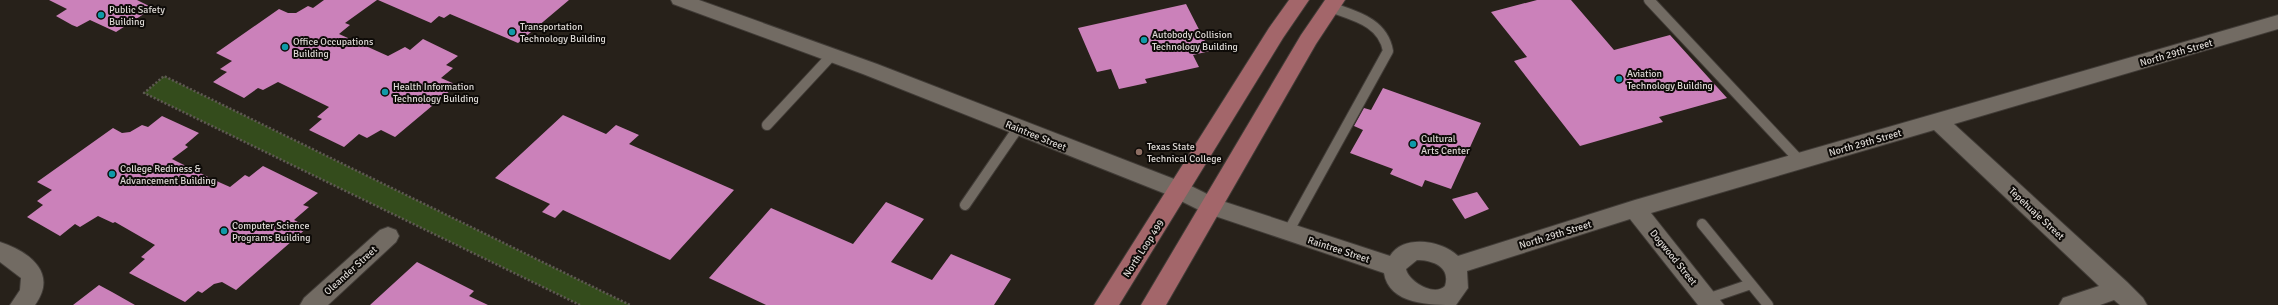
<svg xmlns="http://www.w3.org/2000/svg" width="2278" height="305" font-family="Signika,sans-serif">
<style>
.green{fill:#344c1c}
.building{fill:#cb81ba}
.lines{fill:none;stroke-linecap:round;stroke-linejoin:round}
.lane-casing{stroke:#413c37;stroke-width:12}
.street-casing{stroke:#413c37;stroke-width:2}
.primary-casing{stroke:#413c37;stroke-width:2}
.path{stroke:#5e5952;stroke-width:2.5;stroke-dasharray:2 2;stroke-linecap:butt}
.lane{stroke:#726b63;stroke-width:10}
.street{fill:#726b63;fill-rule:evenodd}
.primary{fill:#a3666a;fill-rule:evenodd}
.culture-dot{fill:#0f9aa8;stroke:#0e0b08;stroke-width:1.5}
.education-dot{fill:#8d6e63;stroke:#0e0b08;stroke-width:1.5}
.labels{text-anchor:middle;stroke-width:4;stroke-linejoin:round;paint-order:stroke}
.poi-label{font-size:10px;fill:#dcd8d4;stroke:#0e0b08;text-anchor:start}
.street-label{font-size:10px;fill:#dcd8d4;stroke:#0e0b08}
</style>
<rect width="100%" height="100%" fill="#27211a"/>
<!-- green -->
<path class="green" d="M 164,76 L 630,305 L 580,305 L 144,93 Z"/>
<!-- building -->
<path class="building" d="M 49,0 L 137,0 L 153,8 L 116,32 L 90,20 L 77,27 L 72,25 L 56,16 L 67,9 Z
M 324,0 L 377,0 L 345,23 L 350,25 L 339,34 L 388,56 L 405,47 L 410,50 L 423,39 L 458,56 L 446,65 L 453,68 L 441,78 L 457,85 L 395,137 L 381,130 L 367,138 L 359,134 L 344,147 L 309,130 L 322,119 L 317,117 L 329,107 L 278,82 L 263,90 L 258,88 L 244,98 L 213,82 L 227,72 L 220,69 L 232,61 L 216,53 L 279,9 L 288,13 L 296,13 L 308,6 L 313,8 Z
M 378,0 L 569,0 L 518,43 L 450,14 L 444,18 L 439,16 L 431,23 Z
M 1537,0 L 1571,0 L 1614,50 L 1670,35 L 1727,98 L 1659,117 L 1663,122 L 1580,146 L 1514,61 L 1527,57 L 1491,12 Z
M 1186,4 L 1210,51 L 1193,55 L 1199,67 L 1145,79 L 1147,83 L 1119,89 L 1111,69 L 1097,72 L 1078,28 Z
M 1383,88 L 1481,123 L 1451,189 L 1425,180 L 1422,187 L 1390,174 L 1393,169 L 1350,153 L 1363,130 L 1354,126 L 1364,108 L 1371,110 Z
M 563,115 L 606,134 L 616,125 L 639,135 L 629,144 L 734,190 L 670,260 L 563,210 L 555,218 L 542,212 L 550,204 L 495,178 Z
M 162,116 L 199,133 L 185,145 L 188,147 L 172,159 L 212,179 L 230,187 L 245,175 L 249,177 L 263,166 L 318,193 L 303,205 L 309,207 L 294,220 L 308,227 L 236,290 L 222,282 L 214,284 L 202,293 L 198,291 L 185,302 L 129,273 L 145,259 L 141,257 L 155,245 L 115,222 L 113,223 L 98,216 L 80,227 L 75,224 L 60,236 L 27,217 L 43,205 L 37,201 L 52,190 L 37,182 L 113,128 L 122,133 L 130,132 L 142,125 L 148,127 Z
M 1477,192 L 1489,209 L 1465,219 L 1452,199 Z
M 886,202 L 924,219 L 891,262 L 932,280 L 951,254 L 1011,279 L 994,305 L 766,305 L 709,278 L 771,208 L 853,244 Z
M 417,262 L 474,291 L 469,296 L 488,305 L 370,305 Z
M 99,285 L 112,292 L 135,305 L 73,305 Z"/>
<g class="lines">
<!-- lane casing -->
<g class="lane-casing">
<path id="lane" d="M 1649,0 L 1800,161
M 767,125 L 832,55
M 965,205 L 1018,128
M 1702,224 L 1751,284
M 1288,232 L 1388,51 C 1383,22 1355,16 1330,7
M 1707,299 L 1751,284 L 1768,305"/>
</g>
<!-- street casing -->
<g class="street-casing">
<path id="street" d="M 671,0 L 699,0 L 877,64 L 1187,184 L 1219,200 L 1390,256 C 1403,234 1442,240 1458,256 L 1635,200 L 2278,15 L 2278,29 L 1954,124 L 2127,282 L 2143,298 L 2147,305 L 2120,305 L 2114,300 L 2100,305 L 2059,305 L 2063,298 L 2099,286 L 1934,130 L 1651,213 L 1724,305 L 1698,305 L 1630,219 L 1467,271 L 1468,288 L 1456,305 C 1431,305 1389,305 1384,273 L 1203,212 L 1171,196 L 863,74 L 673,4 ZM 1417,260 C 1433,260 1451,267 1445,286 C 1434,297 1408,281 1406,269 Z
M 388,227 L 396,230 L 399,236 L 396,242 L 328,305 L 300,305 L 304,298 L 380,230 Z
M 0,242 C 30,252 58,273 35,305 L 10,305 L 20,290 L 21,278 L 0,262 Z"/>
</g>
<!-- primary casing -->
<g class="primary-casing">
<path id="primary" d="M 1289,0 L 1309,0 L 1283,38 L 1119,305 L 1094,305 L 1269,28 Z
M 1325,0 L 1345,0 L 1316,44 L 1166,305 L 1141,305 L 1301,35 Z"/>
</g>
<!-- path -->
<path class="path" d="M 580,305 L 144,93 L 164,76 L 630,305"/>
<!-- lane -->
<use href="#lane" class="lane"/>
<!-- street -->
<use href="#street" class="street"/>
<!-- primary -->
<use href="#primary" class="primary"/>
</g>
<!-- markers -->
<g class="culture-dot">
<circle cx="101" cy="15" r="4"/>
<circle cx="512" cy="32" r="4"/>
<circle cx="1144" cy="40" r="4"/>
<circle cx="285" cy="47" r="4"/>
<circle cx="1619" cy="79" r="4"/>
<circle cx="385" cy="92" r="4"/>
<circle cx="1413" cy="144" r="4"/>
<circle cx="112" cy="174" r="4"/>
<circle cx="224" cy="231" r="4"/>
</g>
<circle class="education-dot" cx="1139" cy="152" r="4"/>
<g class="labels">
<!-- poi labels -->
<g class="poi-label">
<text x="109" y="13">Public Safety<tspan x="109" dy="12">Building</tspan></text>
<text x="520" y="30">Transportation<tspan x="520" dy="12">Technology Building</tspan></text>
<text x="1152" y="38">Autobody Collision<tspan x="1152" dy="12">Technology Building</tspan></text>
<text x="293" y="45">Office Occupations<tspan x="293" dy="12">Building</tspan></text>
<text x="1627" y="77">Aviation<tspan x="1627" dy="12">Technology Building</tspan></text>
<text x="393" y="90">Health Information<tspan x="393" dy="12">Technology Building</tspan></text>
<text x="1421" y="142">Cultural<tspan x="1421" dy="12">Arts Center</tspan></text>
<text x="1147" y="150">Texas State<tspan x="1147" dy="12">Technical College</tspan></text>
<text x="120" y="172">College Rediness &amp;<tspan x="120" dy="12">Advancement Building</tspan></text>
<text x="232" y="229">Computer Science<tspan x="232" dy="12">Programs Building</tspan></text>
</g>
<!-- street labels -->
<g class="street-label">
<text transform="translate(2176 52) rotate(-16)" y="4">North 29th Street</text>
<text transform="translate(1036 135) rotate(22)" y="4">Raintree Street</text>
<text transform="translate(1865 142) rotate(-16)" y="4">North 29th Street</text>
<text transform="translate(2037 213) rotate(43)" y="4">Tepehuaje Street</text>
<text transform="translate(1555 234) rotate(-17)" y="4">North 29th Street</text>
<text transform="translate(1143 248) rotate(-57)" y="4">North Loop 499</text>
<text transform="translate(1339 249) rotate(18)" y="4">Raintree Street</text>
<text transform="translate(1674 257) rotate(51)" y="4">Dogwood Street</text>
<text transform="translate(350 270) rotate(-42)" y="4">Oleander Street</text>
</g>
</g>
</svg>
